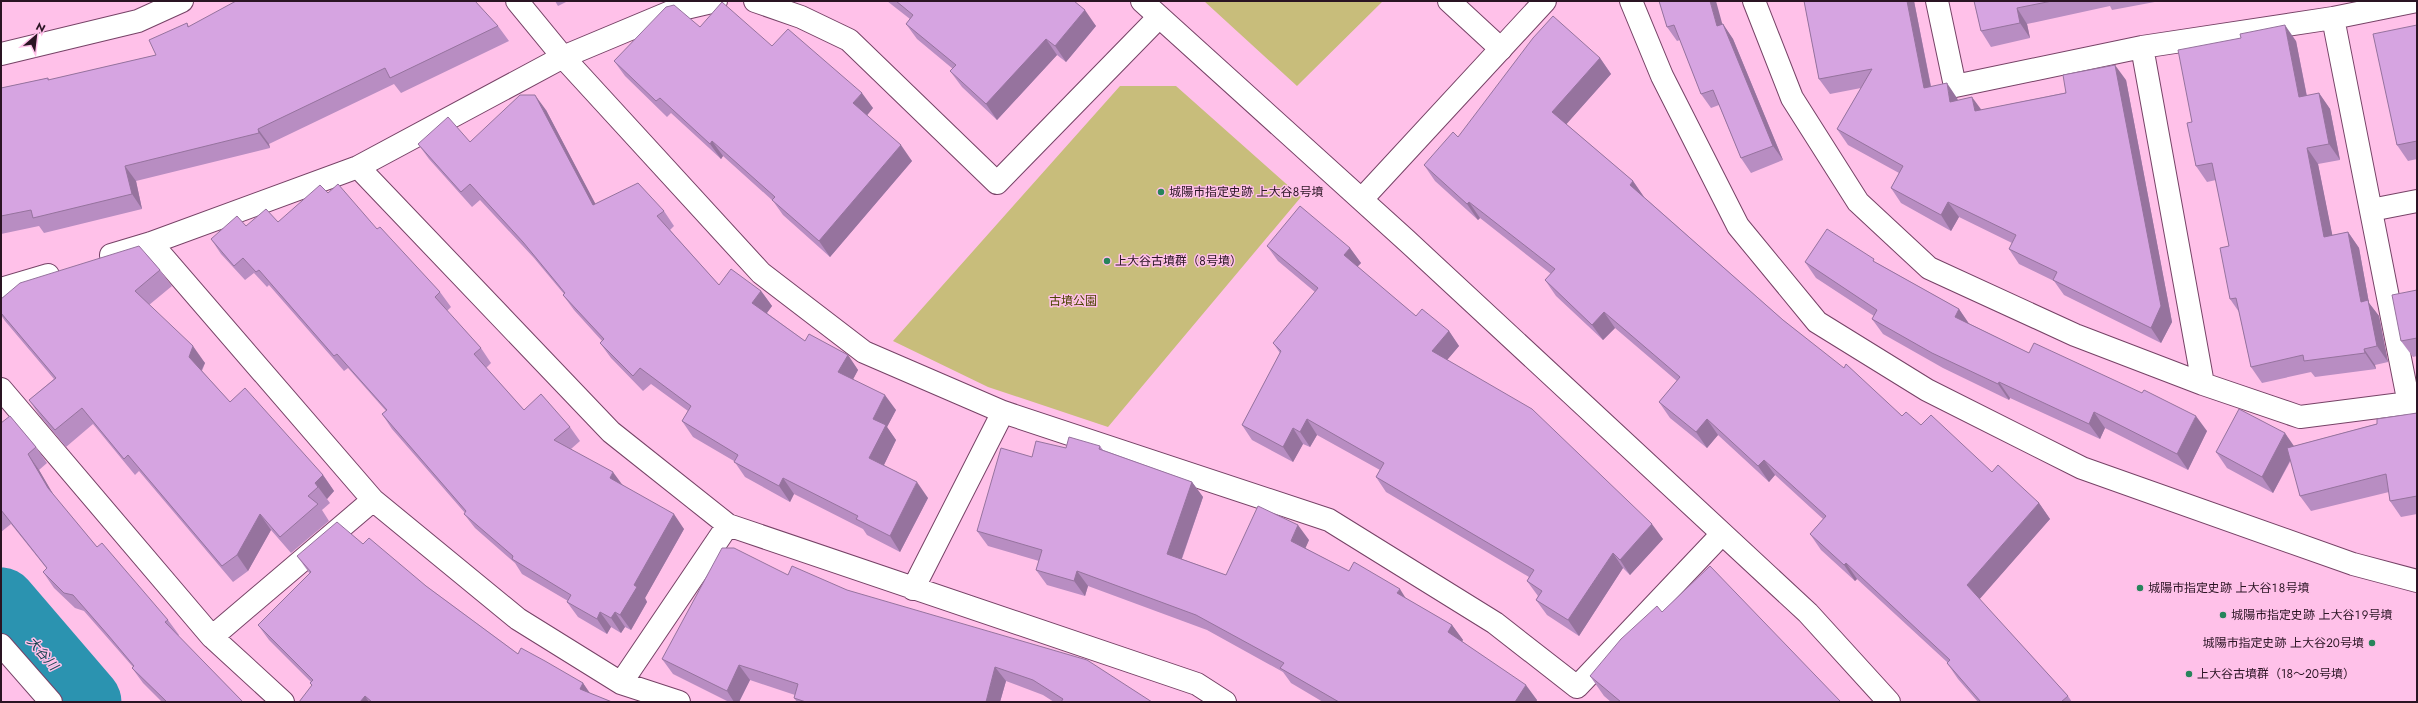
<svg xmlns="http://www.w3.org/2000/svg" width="2418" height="703" font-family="Jost,'Noto Sans JP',sans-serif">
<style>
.green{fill:#c8bd7b}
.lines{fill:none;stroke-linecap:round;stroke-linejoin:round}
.river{stroke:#2b93b0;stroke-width:71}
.minor-casing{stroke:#764266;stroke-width:24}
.tertiary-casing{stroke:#764266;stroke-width:24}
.minor{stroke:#fff;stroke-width:22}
.tertiary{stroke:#fff;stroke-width:22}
.wall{fill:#b88dc2}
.shaded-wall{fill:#96739e}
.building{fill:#d6a4e1;stroke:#96739e}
.poi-dot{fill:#27845b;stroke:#ffc1e9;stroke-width:1.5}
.labels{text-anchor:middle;stroke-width:3;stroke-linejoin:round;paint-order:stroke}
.poi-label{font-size:12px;fill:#2a1423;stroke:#ffc1e9;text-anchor:start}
.park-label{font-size:12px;fill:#4d4403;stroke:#ffc1e9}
.water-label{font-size:13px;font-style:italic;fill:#16424f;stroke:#ffc1e9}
</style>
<rect width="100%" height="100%" fill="#ffc1e9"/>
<!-- green -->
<path class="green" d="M 1204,1 L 1383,1 L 1297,86 Z
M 1120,86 L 1176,86 L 1301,197 L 1108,427 L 988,387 L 893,341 Z"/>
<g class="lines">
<!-- river -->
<path class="river" d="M 1,603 L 86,702"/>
<!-- minor casing -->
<g class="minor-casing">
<path id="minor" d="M 517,1 L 563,57 L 761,273 L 864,352 L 1003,412 L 1329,520 L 1495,623 L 1577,687 L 1722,534
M 755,1 L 801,17 L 849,40 L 997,183 L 1159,17
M 1449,1 L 1501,49
M 1631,1 L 1662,76 L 1738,226 L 1817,322 L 1927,390 L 2082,468 L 2353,564 L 2417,581
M 1754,1 L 1792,98 L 1858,202 L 1929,268 L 2075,335 L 2203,384
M 1937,1 L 1955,86 L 2142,47 L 2333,18 L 2417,1
M 2333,18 L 2409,404
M 2142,47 L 2203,384 L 2300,417 L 2417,402
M 358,167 L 611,432 L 728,525 L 1197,684 L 1225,702
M 2371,210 L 2417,201
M 151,243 L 373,500 L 518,619 L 621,683 L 679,702
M 111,255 L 151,243 L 358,167 L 563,57 L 673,11 L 716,1
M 1,289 L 48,275
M 1,389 L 212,637 L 283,702
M 913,589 L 1003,412
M 212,637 L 373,500
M 621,683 L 728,525"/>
</g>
<!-- tertiary casing -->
<g class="tertiary-casing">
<path id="tertiary" d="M 1142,1 L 1406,240 L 1808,613 L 1889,702
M 1,54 L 138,21 L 182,1
M 1362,199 L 1545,1
M 1,645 L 51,702"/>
</g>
<!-- minor -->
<use href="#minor" class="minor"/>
<!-- tertiary -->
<use href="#tertiary" class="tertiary"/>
</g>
<!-- wall -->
<path class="wall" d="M 555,1 L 568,1 L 558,6 Z
M 887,1 L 1074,1 L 1096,26 L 1066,62 L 1057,55 L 997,120 L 962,87 L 950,71 L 953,69 L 917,39 L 906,24 L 910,19 Z
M 1659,1 L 1723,24 L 1733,39 L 1783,160 L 1751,173 L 1741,158 L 1719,105 L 1711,108 L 1701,94 L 1680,40 L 1677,41 L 1667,27 Z
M 1804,1 L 1914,1 L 1931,86 L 1957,98 L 1958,100 L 1981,110 L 2126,80 L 2172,322 L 2161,343 L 2064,295 L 2054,281 L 2019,264 L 2009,249 L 2012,243 L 1959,217 L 1951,231 L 1901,203 L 1891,188 L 1899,173 L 1848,145 L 1837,129 L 1861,88 L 1830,94 L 1819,79 Z
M 1974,1 L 2160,1 L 2112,10 L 2110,6 L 2027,24 L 2030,38 L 1991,47 L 1981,31 Z
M 187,23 L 189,27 L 498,26 L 509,41 L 401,93 L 394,84 L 269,144 L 270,148 L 136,181 L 142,209 L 44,233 L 39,226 L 1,234 L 1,88 L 48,78 L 49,80 L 156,55 Z
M 2417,25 L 2417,159 L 2408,161 L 2397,145 Z
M 700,27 L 772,46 L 873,108 L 867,115 L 912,161 L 830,257 L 783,215 L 773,201 L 723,156 L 721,159 L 671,113 L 667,117 L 625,76 L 614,61 Z
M 2296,41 L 2307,96 L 2319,93 L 2330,109 L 2340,160 L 2318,164 L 2332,235 L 2348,232 L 2359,248 L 2369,303 L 2379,316 L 2388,362 L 2375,365 L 2376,369 L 2315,377 L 2311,372 L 2262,383 L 2251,367 L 2239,312 L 2230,299 L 2229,246 L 2216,180 L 2207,182 L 2196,166 L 2192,122 Z
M 1600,58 L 1611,74 L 1566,124 L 1633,181 L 1644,197 L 1783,320 L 1902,416 L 1921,425 L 2039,503 L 2050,519 L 1979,599 L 2068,696 L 2072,702 L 1978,702 L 1958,679 L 1947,663 L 1947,662 L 1857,579 L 1855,581 L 1821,550 L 1810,534 L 1823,519 L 1775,475 L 1769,482 L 1718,435 L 1707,448 L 1670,418 L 1659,402 L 1677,381 L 1615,328 L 1603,340 L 1556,296 L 1545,280 L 1551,274 L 1480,218 L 1478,220 L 1435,181 L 1424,165 L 1458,137 Z
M 546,110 L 595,204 L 664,211 L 674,226 L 670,230 L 719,285 L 761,291 L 772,306 L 767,313 L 805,341 L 848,355 L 858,370 L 853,379 L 896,410 L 887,427 L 896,440 L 884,465 L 928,498 L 900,552 L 867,535 L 863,529 L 794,494 L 790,502 L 745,477 L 734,461 L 693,437 L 682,421 L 688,411 L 651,384 L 643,391 L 611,358 L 600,343 L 602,341 L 574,310 L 563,295 L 564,294 L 534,258 L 480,200 L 472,207 L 429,159 L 418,144 L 470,142 Z
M 328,193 L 377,229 L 440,292 L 451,307 L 447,311 L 481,348 L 491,363 L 486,368 L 524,410 L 570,427 L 580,441 L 571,449 L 684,529 L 645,598 L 647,602 L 631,630 L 625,627 L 621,633 L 611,627 L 607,634 L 578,617 L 567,602 L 568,601 L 522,574 L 515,563 L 475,528 L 464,514 L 465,513 L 392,429 L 382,414 L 386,411 L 348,368 L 344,371 L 269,285 L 267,287 L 254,273 L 245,280 L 221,254 L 211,239 L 246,226 L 278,222 Z
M 1267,246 L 1350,248 L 1361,263 L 1357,267 L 1416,316 L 1449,331 L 1459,346 L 1447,360 L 1663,539 L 1630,575 L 1623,568 L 1579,636 L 1547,615 L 1536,600 L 1538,596 L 1527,581 L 1529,577 L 1386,492 L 1376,477 L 1380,470 L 1317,435 L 1310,447 L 1303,444 L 1293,462 L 1252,440 L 1242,425 L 1280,353 L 1273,343 L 1315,292 L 1278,261 Z
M 1805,262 L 1877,263 L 1959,309 L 1968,323 L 2029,353 L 2207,431 L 2188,470 L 2105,428 L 2100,439 L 2010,398 L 2009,400 L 1943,368 L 1883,334 L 1872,319 L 1874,316 L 1816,278 Z
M 160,270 L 172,286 L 149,305 L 205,363 L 202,371 L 230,402 L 323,475 L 334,491 L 327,499 L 330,503 L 322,510 L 329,521 L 291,553 L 271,530 L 248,571 L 233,582 L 139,471 L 135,475 L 93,424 L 66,447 L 40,416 L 29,400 L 54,379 L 5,321 L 1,315 L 1,299 Z
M 2417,290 L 2417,356 L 2413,357 L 2401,341 Z
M 2417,413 L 2417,514 L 2401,517 L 2390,501 L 2389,492 L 2311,511 L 2300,496 L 2291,460 L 2273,493 L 2227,468 L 2216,452 L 2294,446 Z
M 1,423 L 36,447 L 47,463 L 39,470 L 54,496 L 97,547 L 168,620 L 179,635 L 178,636 L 243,702 L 162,702 L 143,683 L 132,668 L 133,667 L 84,611 L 75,608 L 54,588 L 43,572 L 47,569 L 11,524 L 1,532 Z
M 1100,446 L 1103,450 L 1192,482 L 1203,497 L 1182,559 L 1226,575 L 1309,540 L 1305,548 L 1349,571 L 1405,598 L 1452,625 L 1463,640 L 1462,641 L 1537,700 L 1536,702 L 1323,702 L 1291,683 L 1283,672 L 1207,630 L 1088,586 L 1085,596 L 1047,585 L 1036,570 L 1039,561 L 988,546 L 977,531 L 1032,457 L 1066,448 Z
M 363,544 L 426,586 L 518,654 L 583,683 L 589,693 L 612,702 L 299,702 L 312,686 L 310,683 L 311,682 L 269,640 L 258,625 L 310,574 L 297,556 Z
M 788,575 L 847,590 L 1152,702 L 1054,702 L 1043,695 L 1006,681 L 1000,702 L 797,702 L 794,698 L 795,695 L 750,680 L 739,702 L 729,702 L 673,674 L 662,659 Z
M 1662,612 L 1841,702 L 1611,702 L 1604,696 L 1590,676 Z"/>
<!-- shaded-wall -->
<path class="shaded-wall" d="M 1710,1 L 1716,1 L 1727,41 L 1717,26 Z
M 1907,1 L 1914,1 L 1934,103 L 1924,88 Z
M 2017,8 L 2027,24 L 2030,38 L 2020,23 Z
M 1085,10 L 1096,26 L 1066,62 L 1055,46 Z
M 1723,24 L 1733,39 L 1783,160 L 1773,146 Z
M 2285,25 L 2296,41 L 2310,113 L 2299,97 Z
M 1046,39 L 1057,55 L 997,120 L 986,104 Z
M 1600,58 L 1611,74 L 1563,128 L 1552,112 Z
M 2115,65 L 2126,80 L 2172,322 L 2161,343 L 2151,328 Z
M 1947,83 L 1957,98 L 1961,117 L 1950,102 Z
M 862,93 L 873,108 L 864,119 L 853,103 Z
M 2319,93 L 2330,109 L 2340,160 L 2329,144 Z
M 535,95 L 546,110 L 604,220 L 593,205 Z
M 1972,97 L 1983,112 L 1975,111 Z
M 258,129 L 269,144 L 270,148 L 259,133 Z
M 712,141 L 723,156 L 721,159 L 710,144 Z
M 901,145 L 912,161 L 830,257 L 819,241 Z
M 2307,148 L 2318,164 L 2336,253 L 2324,237 Z
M 125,166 L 136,181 L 142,209 L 132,194 Z
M 1633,181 L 1644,197 L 1641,201 L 1630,185 Z
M 1469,202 L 1480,218 L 1478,220 L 1467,204 Z
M 1948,202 L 1959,217 L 1951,231 L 1941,215 Z
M 2348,232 L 2359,248 L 2369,303 L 2379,316 L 2388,362 L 2377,346 L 2361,302 Z
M 1350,248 L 1361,263 L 1354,270 L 1344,255 Z
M 761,291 L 772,306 L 763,318 L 752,303 Z
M 1959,309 L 1970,325 L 1955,317 Z
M 1604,312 L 1615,328 L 1603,340 L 1592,325 Z
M 1449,331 L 1459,346 L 1442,366 L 1432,351 Z
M 193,346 L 205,363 L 200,373 L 189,357 Z
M 2364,349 L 2375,365 L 2376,369 L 2365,353 Z
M 848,355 L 858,370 L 849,387 L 838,372 Z
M 1999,382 L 2010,398 L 2009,400 L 1998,384 Z
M 885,395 L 896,410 L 887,427 L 896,440 L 880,473 L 869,458 L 873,419 Z
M 2094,412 L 2105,428 L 2100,439 L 2089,424 Z
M 2196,416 L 2207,431 L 2188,470 L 2177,454 Z
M 1307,419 L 1317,435 L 1310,447 L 1300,432 Z
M 1707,419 L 1718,435 L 1707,448 L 1696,432 Z
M 1293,428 L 1303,444 L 1293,462 L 1283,447 Z
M 2285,433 L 2296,449 L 2273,493 L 2262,477 Z
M 28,454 L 39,470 L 59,504 L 48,488 Z
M 1764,460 L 1775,475 L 1769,482 L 1758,466 Z
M 613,472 L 624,487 L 610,478 Z
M 323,475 L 334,491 L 327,499 L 315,483 Z
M 783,478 L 794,494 L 790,502 L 779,486 Z
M 917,482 L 928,498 L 900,552 L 890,536 Z
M 1192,482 L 1203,497 L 1178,569 L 1167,554 Z
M 2039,503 L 2050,519 L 1978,601 L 1967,585 Z
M 260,514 L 271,530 L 248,571 L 237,555 Z
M 674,514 L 684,529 L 645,598 L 647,602 L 631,630 L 620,615 L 634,585 Z
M 1652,524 L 1663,539 L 1630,575 L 1620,560 Z
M 1298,525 L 1309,540 L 1302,556 L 1291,541 Z
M 1613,553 L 1623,568 L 1579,636 L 1568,620 Z
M 1846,563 L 1857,579 L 1855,581 L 1844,565 Z
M 1077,571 L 1088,586 L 1085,596 L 1074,581 Z
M 1400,589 L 1410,605 L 1397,593 Z
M 600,612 L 611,627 L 607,634 L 597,619 Z
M 615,612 L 625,627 L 621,633 L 611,618 Z
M 1452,625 L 1463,640 L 1458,647 L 1448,632 Z
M 739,665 L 750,680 L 739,702 L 734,702 L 727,691 Z
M 995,667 L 1006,681 L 1000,702 L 986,702 Z
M 583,683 L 594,699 L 580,689 Z
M 1526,685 L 1537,700 L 1536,702 L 1515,702 Z
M 365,696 L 369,702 L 360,702 Z"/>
<!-- building -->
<path class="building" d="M 236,1 L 475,1 L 498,26 L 390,78 L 385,68 L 258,129 L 259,133 L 125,166 L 132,194 L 33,218 L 31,210 L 1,216 L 1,88 L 48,78 L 48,80 L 156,55 L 149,40 L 187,23 L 188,27 Z
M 896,1 L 1074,1 L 1085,10 L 1055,46 L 1046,39 L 986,104 L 950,71 L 956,65 L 906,24 L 913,15 Z
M 1659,1 L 1710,1 L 1717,26 L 1723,24 L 1773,146 L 1741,158 L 1713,90 L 1701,94 L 1674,25 L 1667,27 Z
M 1804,1 L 1907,1 L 1924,88 L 1947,83 L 1950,102 L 1972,97 L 1975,111 L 2066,93 L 2063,75 L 2115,65 L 2161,306 L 2151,328 L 2053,280 L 2057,272 L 2009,249 L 2016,235 L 1948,202 L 1941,215 L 1891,188 L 1903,166 L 1837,129 L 1872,69 L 1819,79 Z
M 1974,1 L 2052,1 L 2017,8 L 2020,23 L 1981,31 Z
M 722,2 L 772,46 L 788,29 L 862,93 L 853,103 L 901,145 L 819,241 L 772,200 L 775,197 L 712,141 L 710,144 L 660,98 L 656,101 L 614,61 L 666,7 L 674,5 L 700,27 Z
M 1553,16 L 1600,58 L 1552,112 L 1633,181 L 1630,185 L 1783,320 L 1844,368 L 1846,364 L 1902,416 L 1906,412 L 1921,425 L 1931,415 L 1992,472 L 1998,465 L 2039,503 L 1967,585 L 2068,696 L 2061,702 L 1981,702 L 1947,663 L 1950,660 L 1846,563 L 1844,565 L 1810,534 L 1826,516 L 1764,460 L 1758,466 L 1707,419 L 1696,432 L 1659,402 L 1680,377 L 1604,312 L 1592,325 L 1545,280 L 1555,269 L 1469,202 L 1467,204 L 1424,165 L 1453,132 L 1458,137 L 1533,38 Z
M 2285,25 L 2299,97 L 2319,93 L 2329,144 L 2307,148 L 2324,237 L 2348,232 L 2361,302 L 2368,300 L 2377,346 L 2364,349 L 2365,353 L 2304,361 L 2303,355 L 2251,367 L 2236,298 L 2230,299 L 2220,248 L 2229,246 L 2212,163 L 2196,166 L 2187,123 L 2192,122 L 2178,50 L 2241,38 L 2240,34 Z
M 2417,25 L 2417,141 L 2397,145 L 2373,34 Z
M 520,95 L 535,95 L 593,205 L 638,183 L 664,211 L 657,216 L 719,285 L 731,269 L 761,291 L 752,303 L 805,341 L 809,334 L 848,355 L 838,372 L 885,395 L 873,419 L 886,425 L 869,458 L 917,482 L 890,536 L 856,519 L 858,516 L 783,478 L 779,486 L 734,462 L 738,455 L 682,421 L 691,406 L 640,368 L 633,376 L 600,343 L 604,339 L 563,295 L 565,293 L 523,242 L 470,184 L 461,192 L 418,144 L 448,117 L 470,142 Z
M 338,184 L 377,229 L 380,227 L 440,292 L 435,297 L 481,348 L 474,354 L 524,410 L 541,394 L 570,427 L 554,440 L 613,472 L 610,478 L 674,514 L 634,585 L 637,587 L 620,615 L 615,612 L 611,618 L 600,612 L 597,619 L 567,602 L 571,595 L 512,559 L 513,556 L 464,514 L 466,511 L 382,414 L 387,410 L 337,354 L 334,356 L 259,270 L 256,272 L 243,258 L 234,266 L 211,239 L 237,216 L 246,226 L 266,209 L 278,222 L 320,185 L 328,193 Z
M 1300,206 L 1350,248 L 1344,255 L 1416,316 L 1422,309 L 1449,331 L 1432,351 L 1532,409 L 1652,524 L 1620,560 L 1613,553 L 1568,620 L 1536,600 L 1542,591 L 1527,581 L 1534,570 L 1376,477 L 1384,463 L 1307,419 L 1300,432 L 1293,428 L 1283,447 L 1242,425 L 1281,351 L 1273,343 L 1318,288 L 1267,246 Z
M 1827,229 L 1874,259 L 1873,261 L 1959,309 L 1955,317 L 2029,353 L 2034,343 L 2142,393 L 2144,390 L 2196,416 L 2177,454 L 2094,412 L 2089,424 L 1999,382 L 1998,384 L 1932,353 L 1872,319 L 1877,310 L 1805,262 Z
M 139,246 L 160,270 L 135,291 L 193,346 L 189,357 L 230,402 L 245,388 L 323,475 L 315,483 L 318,487 L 308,496 L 318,504 L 280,537 L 260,514 L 237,555 L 222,566 L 128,455 L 124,459 L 82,408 L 55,430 L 29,400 L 56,378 L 1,313 L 1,299 L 20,283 Z
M 2417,290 L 2417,338 L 2401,341 L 2392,295 Z
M 2239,409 L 2285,433 L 2262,477 L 2216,452 Z
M 2417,413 L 2417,496 L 2390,501 L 2386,474 L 2300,496 L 2287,448 L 2377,424 L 2377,419 Z
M 10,416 L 36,447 L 28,454 L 48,488 L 97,547 L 102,543 L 168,620 L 165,622 L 243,702 L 167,702 L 132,668 L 134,666 L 108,635 L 73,595 L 64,593 L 43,572 L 47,568 L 1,510 L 1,423 Z
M 1069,437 L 1100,446 L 1099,449 L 1192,482 L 1167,554 L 1226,575 L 1258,506 L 1298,525 L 1291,541 L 1349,571 L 1354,562 L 1400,589 L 1397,593 L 1452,625 L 1448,632 L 1526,685 L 1515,702 L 1339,702 L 1280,668 L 1284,663 L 1196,615 L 1077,571 L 1074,581 L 1036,570 L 1042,550 L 977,531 L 1001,448 L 1032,457 L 1036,441 L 1066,448 Z
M 337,522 L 363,544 L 369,538 L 426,586 L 518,654 L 521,648 L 545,661 L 583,683 L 580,689 L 612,702 L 372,702 L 365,696 L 360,702 L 299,702 L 312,685 L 310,683 L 313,680 L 258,625 L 311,572 L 297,556 Z
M 722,548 L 734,548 L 788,575 L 792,566 L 847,590 L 1087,660 L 1152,702 L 1061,702 L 1063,699 L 1033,680 L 995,667 L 986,702 L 806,702 L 794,698 L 798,684 L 739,665 L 727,691 L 662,659 Z
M 1710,566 L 1841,702 L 1621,702 L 1590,676 L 1621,639 L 1657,606 L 1662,612 Z"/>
<!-- markers -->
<g class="poi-dot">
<circle cx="1161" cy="192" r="4"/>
<circle cx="1107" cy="261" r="4"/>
<circle cx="2140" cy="588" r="4"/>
<circle cx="2223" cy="615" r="4"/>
<circle cx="2372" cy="643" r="4"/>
<circle cx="2189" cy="674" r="4"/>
</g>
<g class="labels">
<!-- poi labels -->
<g class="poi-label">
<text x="1169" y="196">城陽市指定史跡 上大谷８号墳</text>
<text x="1115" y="265">上大谷古墳群（８号墳）</text>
<text x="2148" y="592">城陽市指定史跡 上大谷１８号墳</text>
<text x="2231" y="619">城陽市指定史跡 上大谷１９号墳</text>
<text x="2364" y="647" text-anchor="end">城陽市指定史跡 上大谷２０号墳</text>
<text x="2197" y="678">上大谷古墳群（18～20号墳）</text>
</g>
<!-- park labels -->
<g class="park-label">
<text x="1073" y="305">古墳公園</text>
</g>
<!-- water labels -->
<g class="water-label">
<text transform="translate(43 653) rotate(49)" y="5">大谷川</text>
</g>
</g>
<!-- border -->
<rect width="2418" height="703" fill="none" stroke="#2a1423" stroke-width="4"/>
<!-- north arrow -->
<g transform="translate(36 36) rotate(28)" stroke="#ffc1e9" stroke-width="3" paint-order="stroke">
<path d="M0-3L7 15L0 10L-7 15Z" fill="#2a1423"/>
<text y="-6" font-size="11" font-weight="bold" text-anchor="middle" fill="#2a1423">N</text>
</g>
</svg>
